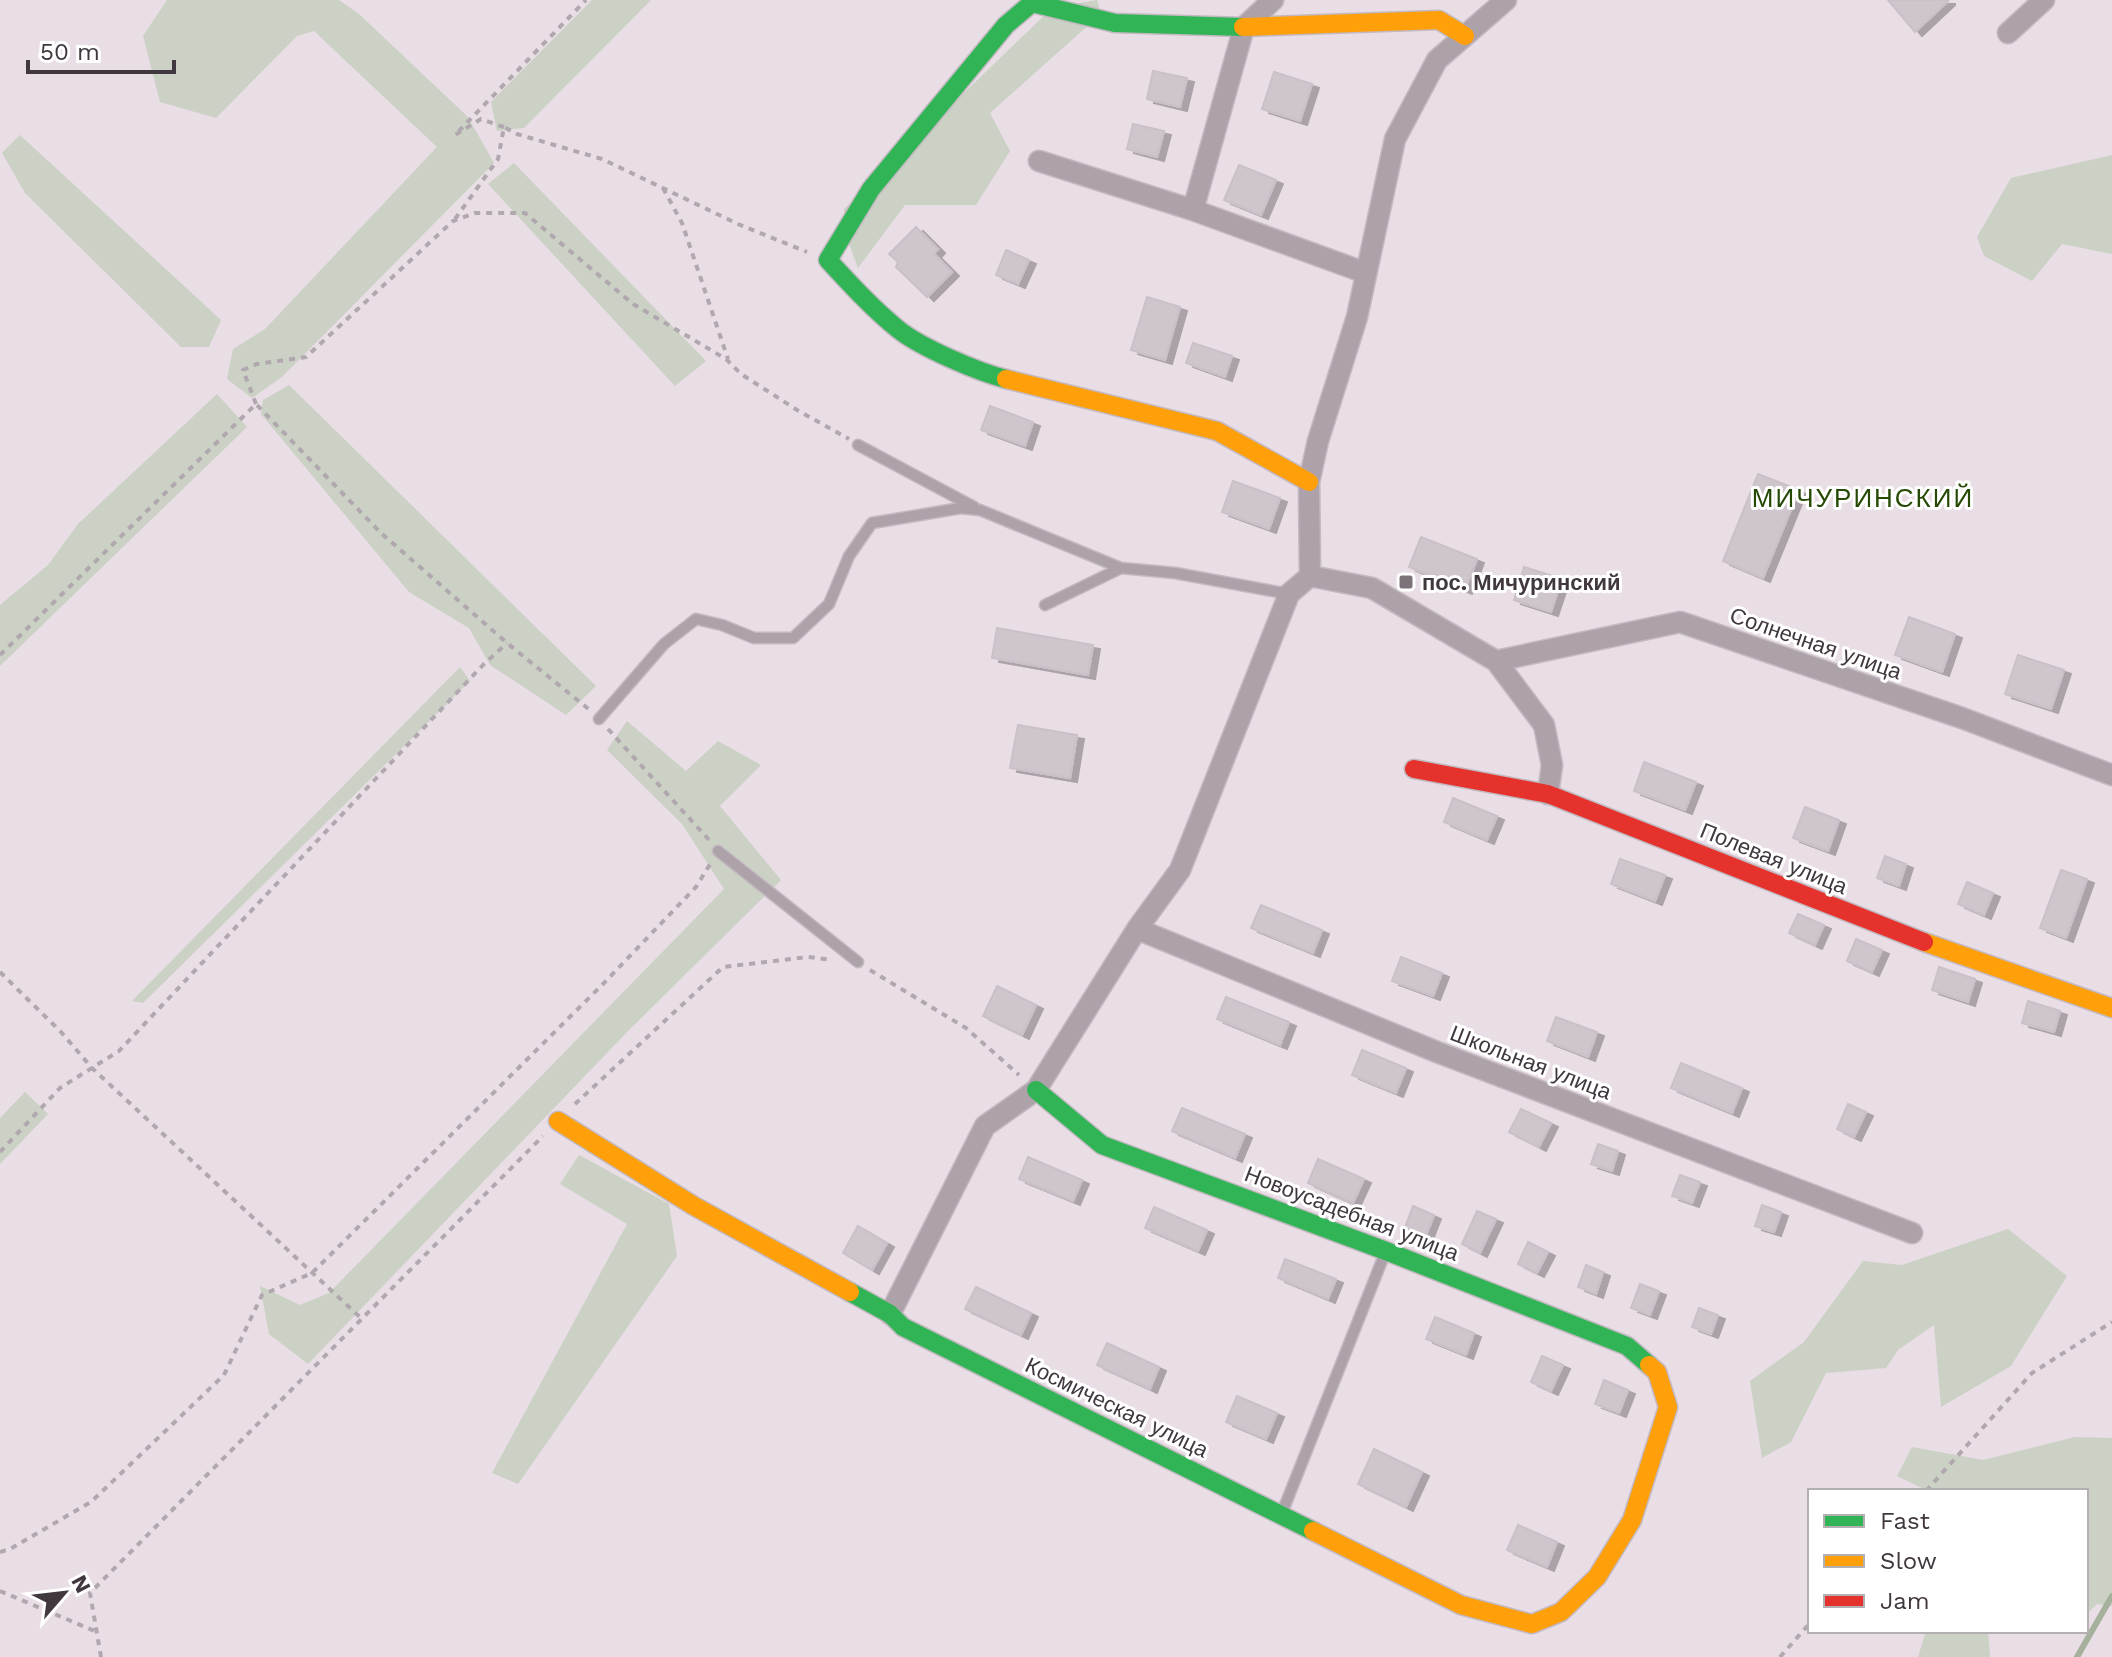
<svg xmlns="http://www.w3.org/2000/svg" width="2112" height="1657" font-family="'Work Sans',sans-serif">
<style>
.green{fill:#cbd1c4}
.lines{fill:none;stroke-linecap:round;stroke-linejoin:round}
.stream{stroke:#a5b19c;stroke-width:6}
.building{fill:#cfc5cd;stroke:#cac0c8;stroke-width:2;filter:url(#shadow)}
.lane-casing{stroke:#c3b9c0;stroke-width:13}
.street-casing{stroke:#c3b9c0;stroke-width:23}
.fast-casing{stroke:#c3b9c0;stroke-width:21}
.slow-casing{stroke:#c3b9c0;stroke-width:21}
.jam-casing{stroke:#c3b9c0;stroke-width:21}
.path{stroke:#b1a7af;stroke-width:4;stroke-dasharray:6 6;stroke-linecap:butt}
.lane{stroke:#ada1aa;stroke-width:10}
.street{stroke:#ada1aa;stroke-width:20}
.fast{stroke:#30b455;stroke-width:18}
.slow{stroke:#ff9f0a;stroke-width:18}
.jam{stroke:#e5322d;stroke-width:18}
.poi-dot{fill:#7c7279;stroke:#fff;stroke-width:3}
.labels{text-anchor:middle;stroke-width:6;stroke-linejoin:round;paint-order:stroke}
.poi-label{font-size:22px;font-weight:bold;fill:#41383f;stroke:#fff;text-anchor:start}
.street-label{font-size:22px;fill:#41383f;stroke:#fff}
.quarter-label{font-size:26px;letter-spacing:2px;fill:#264905;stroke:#fff}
</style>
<defs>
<filter id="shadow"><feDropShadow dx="7" dy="4" stdDeviation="0" flood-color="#0004"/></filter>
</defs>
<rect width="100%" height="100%" fill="#e9dde6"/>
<!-- green -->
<path class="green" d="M 167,0 L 339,0 L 359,14 L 468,117 L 494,163 L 282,377 L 252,398 L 227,379 L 233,349 L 265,329 L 437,147 L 314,31 L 297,36 L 216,118 L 160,102 L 143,36 Z
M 592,0 L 651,0 L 524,128 L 497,131 L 491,102 Z
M 1097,0 L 1101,14 L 990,113 L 1010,151 L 976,205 L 905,205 L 858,268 L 844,230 L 844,209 L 1052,8 Z
M 20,135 L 221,320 L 209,347 L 181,347 L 25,193 L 2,153 Z
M 2112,155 L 2112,254 L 2062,244 L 2032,281 L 1984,256 L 1977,237 L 2011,178 Z
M 514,163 L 706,361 L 675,386 L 488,184 Z
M 289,385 L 596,686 L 566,715 L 490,665 L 469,628 L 409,592 L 261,414 L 263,400 Z
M 217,394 L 247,427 L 0,666 L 0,605 L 48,565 L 78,524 Z
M 460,667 L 470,681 L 143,1003 L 132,1001 Z
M 627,721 L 686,771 L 718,741 L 761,765 L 720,806 L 781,880 L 629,1030 L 308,1364 L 269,1334 L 260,1286 L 300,1305 L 329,1293 L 724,889 L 682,824 L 607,750 Z
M 25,1092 L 48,1114 L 0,1164 L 0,1118 Z
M 579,1155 L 669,1204 L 677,1256 L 518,1484 L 492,1473 L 627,1224 L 560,1184 Z
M 2008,1229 L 2067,1276 L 2011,1366 L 1941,1407 L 1934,1325 L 1898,1350 L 1886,1368 L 1826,1373 L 1791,1442 L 1762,1458 L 1750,1381 L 1804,1342 L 1863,1261 L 1902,1265 Z
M 2075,1437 L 2112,1438 L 2112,1606 L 2097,1604 L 2086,1615 L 2086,1491 L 1928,1491 L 1897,1476 L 1912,1447 L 1983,1460 Z
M 1926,1631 L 1988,1631 L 1990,1657 L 1918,1657 Z"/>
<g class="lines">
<!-- stream -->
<path class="stream" d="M 2077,1657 L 2112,1596"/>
</g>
<!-- building -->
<path class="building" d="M 1888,0 L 1948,0 L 1948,1 L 1915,32 Z
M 1153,71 L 1187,78 L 1180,107 L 1147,99 Z
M 1274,72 L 1312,84 L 1300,121 L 1262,109 Z
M 1133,124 L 1164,131 L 1157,157 L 1127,149 Z
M 1239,165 L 1276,180 L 1261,215 L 1224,200 Z
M 916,227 L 938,249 L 934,254 L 952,272 L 927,297 L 896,267 L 898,262 L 889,254 Z
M 1006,250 L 1029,260 L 1018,284 L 996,275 Z
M 1147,297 L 1180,307 L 1165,360 L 1131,350 Z
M 1193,343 L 1232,356 L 1225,377 L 1186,363 Z
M 990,406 L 1033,422 L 1025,446 L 981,430 Z
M 1758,474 L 1799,490 L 1763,578 L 1723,561 Z
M 1233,481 L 1280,498 L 1269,529 L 1222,512 Z
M 1421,537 L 1477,559 L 1465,590 L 1409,567 Z
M 1524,567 L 1562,579 L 1551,612 L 1514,600 Z
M 1909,617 L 1955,634 L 1942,672 L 1895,655 Z
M 997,628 L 1093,645 L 1088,675 L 992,658 Z
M 2018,655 L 2064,670 L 2051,709 L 2005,694 Z
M 1018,725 L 1077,735 L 1070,778 L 1010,768 Z
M 1644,762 L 1696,782 L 1685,810 L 1634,791 Z
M 1453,798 L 1497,816 L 1487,840 L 1444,822 Z
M 1805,807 L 1839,820 L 1828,851 L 1793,838 Z
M 1885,856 L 1906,864 L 1899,886 L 1877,878 Z
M 1620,859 L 1665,875 L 1655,901 L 1611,884 Z
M 2061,870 L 2087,879 L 2066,938 L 2040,928 Z
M 1967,882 L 1993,893 L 1984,915 L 1958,904 Z
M 1261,905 L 1322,930 L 1313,953 L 1251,928 Z
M 1798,914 L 1824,925 L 1815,945 L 1789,933 Z
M 1856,939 L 1882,950 L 1872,972 L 1847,961 Z
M 1401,957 L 1442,973 L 1433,996 L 1392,981 Z
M 1939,967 L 1975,979 L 1968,1002 L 1932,990 Z
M 997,986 L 1036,1005 L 1022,1035 L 983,1016 Z
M 1226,997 L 1289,1022 L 1280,1045 L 1217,1019 Z
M 2028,1001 L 2060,1011 L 2054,1032 L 2022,1023 Z
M 1556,1017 L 1597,1032 L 1588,1057 L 1547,1041 Z
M 1362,1050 L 1406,1068 L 1396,1093 L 1352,1075 Z
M 1681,1063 L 1742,1088 L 1732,1113 L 1671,1088 Z
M 1848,1104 L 1866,1112 L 1854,1137 L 1837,1129 Z
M 1182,1108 L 1245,1134 L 1235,1158 L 1172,1131 Z
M 1521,1109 L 1551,1123 L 1539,1147 L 1509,1132 Z
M 1598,1144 L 1618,1151 L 1612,1171 L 1591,1164 Z
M 1028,1157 L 1082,1180 L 1073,1201 L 1019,1179 Z
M 1318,1159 L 1364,1179 L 1353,1203 L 1308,1183 Z
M 1680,1175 L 1700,1182 L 1692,1203 L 1672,1196 Z
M 1762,1205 L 1781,1212 L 1774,1232 L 1755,1226 Z
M 1413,1206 L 1434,1215 L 1425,1238 L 1404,1230 Z
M 1154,1207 L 1207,1230 L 1198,1251 L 1145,1228 Z
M 1477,1211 L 1496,1219 L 1480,1253 L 1462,1244 Z
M 858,1226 L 887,1243 L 872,1270 L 843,1253 Z
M 1528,1242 L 1548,1252 L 1537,1273 L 1518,1264 Z
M 1285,1259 L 1336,1279 L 1328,1299 L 1278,1278 Z
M 1586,1265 L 1603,1272 L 1596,1294 L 1578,1287 Z
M 1640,1284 L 1659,1291 L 1650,1315 L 1631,1308 Z
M 976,1287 L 1031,1313 L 1021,1335 L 965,1309 Z
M 1699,1308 L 1718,1315 L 1711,1334 L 1692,1327 Z
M 1435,1317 L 1474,1333 L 1466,1355 L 1426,1339 Z
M 1107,1343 L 1159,1367 L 1150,1389 L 1097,1365 Z
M 1542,1356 L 1563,1365 L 1551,1391 L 1531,1382 Z
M 1604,1380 L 1628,1390 L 1619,1413 L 1595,1404 Z
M 1237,1396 L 1277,1413 L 1266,1439 L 1226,1422 Z
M 1374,1449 L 1422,1472 L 1406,1507 L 1358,1484 Z
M 1518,1525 L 1557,1542 L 1547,1567 L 1507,1550 Z"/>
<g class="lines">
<!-- lane casing -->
<g class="lane-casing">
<path id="lane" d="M 858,445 L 974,507
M 1045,605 L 1121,568 L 1175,573 L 1289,594
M 599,719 L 664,644 L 696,619 L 722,625 L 754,638 L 793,638 L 829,604 L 849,556 L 872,523 L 961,508 L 980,510 L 1121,568
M 718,851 L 858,962
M 1282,1513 L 1385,1253"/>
</g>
<!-- street casing -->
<g class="street-casing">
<path id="street" d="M 2008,33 L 2044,0
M 1039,161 L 1193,210 L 1366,273
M 1193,210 L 1244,27 L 1273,0
M 1310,576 L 1309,482 L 1318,441 L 1357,317 L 1395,139 L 1437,60 L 1506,0
M 1310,576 L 1372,588 L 1496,661 L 1544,725 L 1552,765 L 1548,794
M 1496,661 L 1680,622 L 1962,718 L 2112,775
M 1137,929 L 1437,1052 L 1912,1233
M 890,1314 L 985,1126 L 1036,1090 L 1137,929 L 1180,870 L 1289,594 L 1310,576"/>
</g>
<!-- fast casing -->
<g class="fast-casing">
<path id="fast" d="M 1006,379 C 978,372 922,348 899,330 C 873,309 851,285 828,260 L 871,189 L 1006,25 L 1032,3 L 1115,23 L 1243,27
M 1036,1090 L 1102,1145 L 1386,1251 L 1627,1346 L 1649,1365
M 850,1292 L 890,1314 L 903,1327 L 1313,1531"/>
</g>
<!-- slow casing -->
<g class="slow-casing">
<path id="slow" d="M 1243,27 L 1439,20 L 1465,36
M 1006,379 L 1217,431 L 1309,482
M 1924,942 L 2112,1008
M 558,1121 L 694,1206 L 850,1292
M 1313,1531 L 1461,1605 L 1532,1624 L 1561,1612 L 1597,1577 L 1632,1520 L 1668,1407 L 1657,1372 L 1649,1365"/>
</g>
<!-- jam casing -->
<g class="jam-casing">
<path id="jam" d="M 1414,769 L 1548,794 L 1924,942"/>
</g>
<!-- path -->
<path class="path" d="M 504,127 L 481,119 L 455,135 L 586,0
M 663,188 L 682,223 L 728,359
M 455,219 L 498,159 L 504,127 L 517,134 L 602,159 L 738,224 L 807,252
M 256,404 L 243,370 L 257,364 L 306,357 L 453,221 L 475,213 L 525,213 L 633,304 L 726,359 L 741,374 L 797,410 L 849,439
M 0,655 L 256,404 L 381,533 L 507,643 L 591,711
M 608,729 L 710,841
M 870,970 L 966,1028 L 1019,1075
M 0,972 L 61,1032 L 92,1068 L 362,1319
M 575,1104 L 723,967 L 808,957 L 832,960
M 0,1152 L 60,1088 L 119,1051 L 483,665 L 507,643
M 1926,1491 L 2032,1373 L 2112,1322
M 0,1552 L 10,1549 L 91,1502 L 224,1375 L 262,1295 L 312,1273 L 603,984 L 696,887 L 712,861
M 0,1591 L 97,1632
M 101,1657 L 90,1593 L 543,1136
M 1780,1657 L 1810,1623"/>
<!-- lane -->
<use href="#lane" class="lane"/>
<!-- street -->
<use href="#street" class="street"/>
<!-- fast -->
<use href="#fast" class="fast"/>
<!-- slow -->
<use href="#slow" class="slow"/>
<!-- jam -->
<use href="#jam" class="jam"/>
</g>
<!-- markers -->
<rect class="poi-dot" x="1398" y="574" width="16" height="16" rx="4"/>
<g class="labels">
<!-- poi labels -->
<g class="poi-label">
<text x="1422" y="590">пос. Мичуринский</text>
</g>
<!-- street labels -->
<g class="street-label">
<text transform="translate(1816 643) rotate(19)" y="8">Солнечная улица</text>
<text transform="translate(1774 858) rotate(22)" y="8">Полевая улица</text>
<text transform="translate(1531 1062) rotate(21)" y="8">Школьная улица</text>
<text transform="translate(1352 1213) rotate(21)" y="8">Новоусадебная улица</text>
<text transform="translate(1117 1407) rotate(26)" y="8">Космическая улица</text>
</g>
<!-- quarter labels -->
<g class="quarter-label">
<text x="1863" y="507">МИЧУРИНСКИЙ</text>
</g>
</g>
<!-- legend -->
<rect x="1808" y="1489" width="280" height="144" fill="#ffffff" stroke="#b3afb2" stroke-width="2"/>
<rect x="1824" y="1515" width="40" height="12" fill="#30b455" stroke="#b3afb2" stroke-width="2"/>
<text x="1880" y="1529" font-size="24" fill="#41383f">Fast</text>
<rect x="1824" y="1555" width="40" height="12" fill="#ff9f0a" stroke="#b3afb2" stroke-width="2"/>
<text x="1880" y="1569" font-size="24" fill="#41383f">Slow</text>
<rect x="1824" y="1595" width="40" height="12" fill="#e5322d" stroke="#b3afb2" stroke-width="2"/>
<text x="1880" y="1609" font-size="24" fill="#41383f">Jam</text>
<!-- north arrow -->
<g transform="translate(64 1593) rotate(62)" stroke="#ffffff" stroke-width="6" paint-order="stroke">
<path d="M0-6L14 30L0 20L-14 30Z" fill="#41383f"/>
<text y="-12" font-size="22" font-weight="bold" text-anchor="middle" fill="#41383f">N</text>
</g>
<!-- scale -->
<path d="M28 60v12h146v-12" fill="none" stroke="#41383f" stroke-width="4"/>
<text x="40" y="60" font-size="24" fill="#41383f" stroke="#ffffff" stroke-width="6" paint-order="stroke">50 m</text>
</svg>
